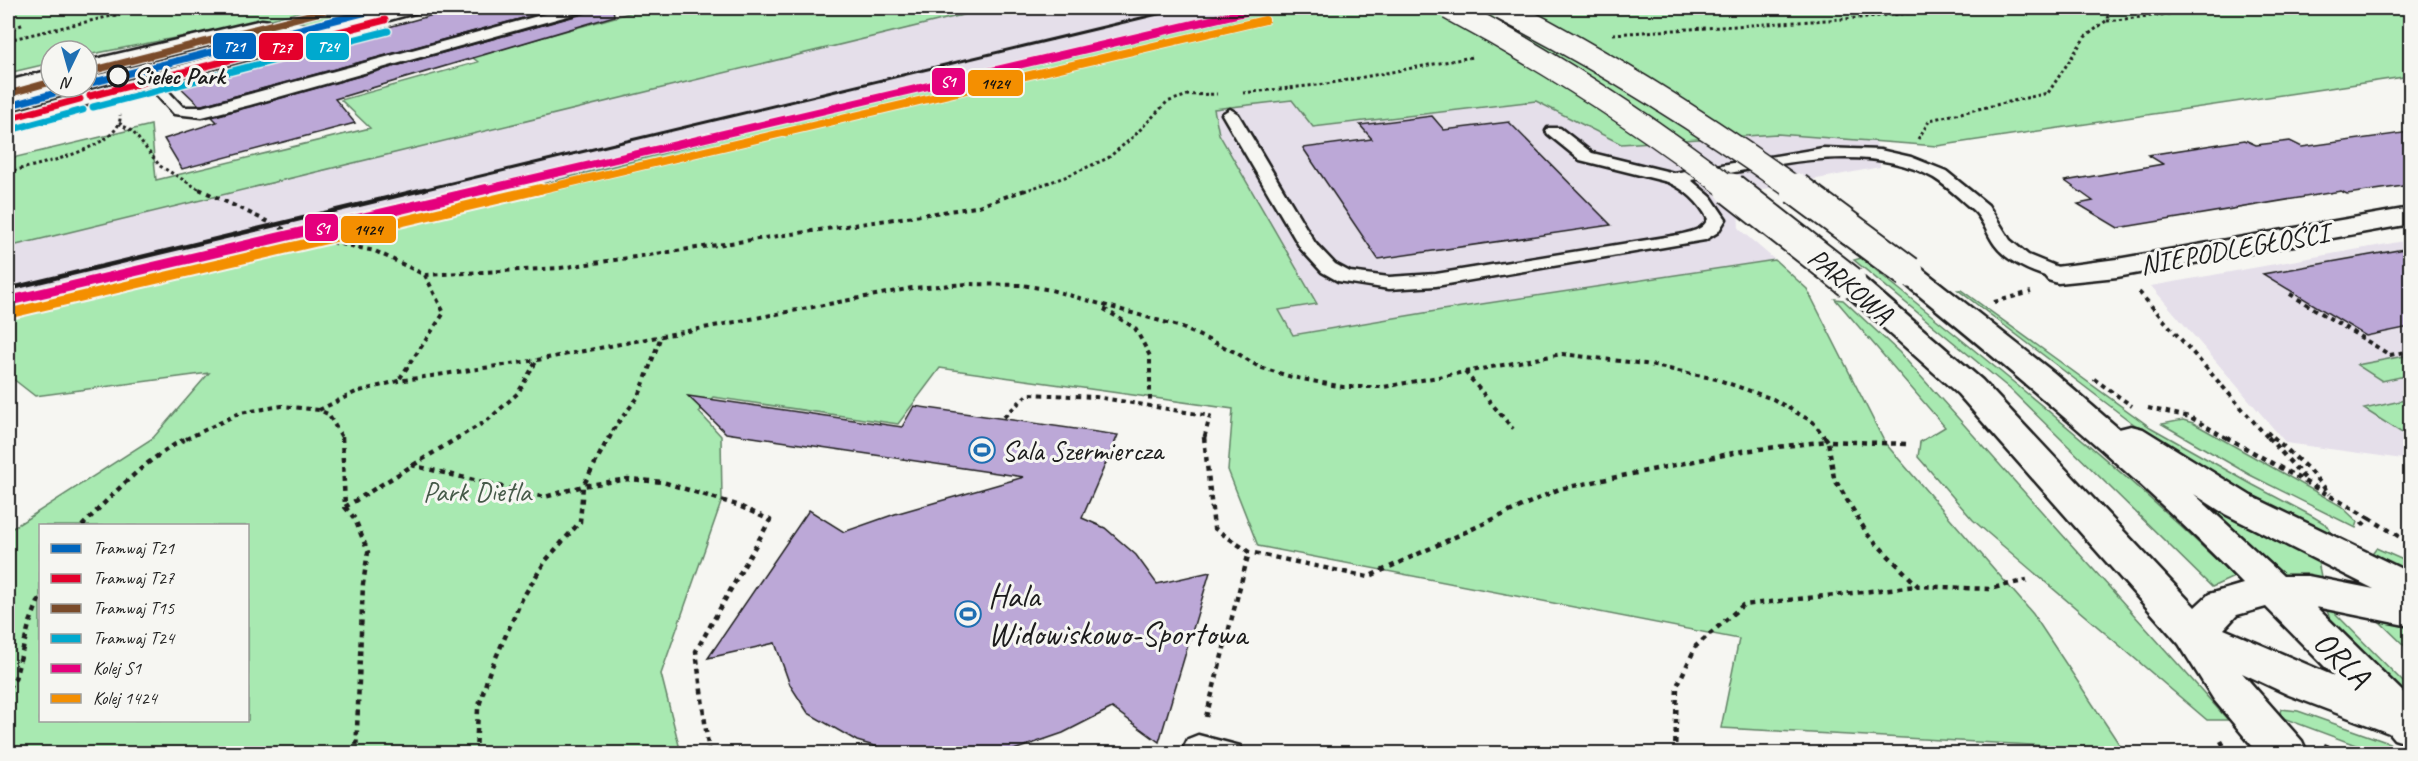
<svg xmlns="http://www.w3.org/2000/svg" width="2418" height="761" font-family="Caveat,sans-serif">
<style>
.built{fill:#e5dfea}
.green{fill:#a8e9b1;stroke:#628266;stroke-width:1.5;fill-rule:evenodd}
.building{fill:#bca8d7;stroke:#1c1c1c;stroke-width:1.5}
.lines{fill:none;stroke-linecap:round;stroke-linejoin:round}
.lane-casing{stroke:#1c1c1c;stroke-width:5}
.street-casing{stroke:#1c1c1c;stroke-width:5}
.secondary-casing{stroke:#1c1c1c;stroke-width:5}
.path-far2{stroke:#1c1c1c;stroke-width:3;stroke-dasharray:3 3;stroke-linecap:butt}
.path-far1{stroke:#1c1c1c;stroke-width:4;stroke-dasharray:4.5 4.5;stroke-linecap:butt}
.path{stroke:#1c1c1c;stroke-width:4.5;stroke-dasharray:5 5;stroke-linecap:butt}
.lane{fill:#f6f6f2;fill-rule:evenodd}
.street{fill:#f6f6f2;fill-rule:evenodd}
.secondary{fill:#f6f6f2;fill-rule:evenodd}
.rail-far1{stroke:#1c1c1c;stroke-width:3}
.rail{stroke:#1c1c1c;stroke-width:4.5}
.secondary-bridge-far1-casing{stroke:#1c1c1c;stroke-width:26;stroke-linecap:butt}
.secondary-bridge-casing{stroke:#1c1c1c;stroke-width:35;stroke-linecap:butt}
.secondary-bridge-far1{stroke:#f6f6f2;stroke-width:23}
.secondary-bridge{stroke:#f6f6f2;stroke-width:31}
.rail-1-far1-casing{stroke:#f6f6f2;stroke-width:10}
.rail-1-casing{stroke:#f6f6f2;stroke-width:14}
.rail-2-far1-casing{stroke:#f6f6f2;stroke-width:10}
.rail-2-casing{stroke:#f6f6f2;stroke-width:14}
.rail-1-far1{stroke:#e5007d;stroke-width:8}
.rail-1{stroke:#e5007d;stroke-width:10}
.rail-2-far1{stroke:#f48f01;stroke-width:8}
.rail-2{stroke:#f48f01;stroke-width:10}
.tram-1-casing{stroke:#f6f6f2;stroke-width:10}
.tram-2-casing{stroke:#f6f6f2;stroke-width:10}
.tram-3-casing{stroke:#f6f6f2;stroke-width:10}
.tram-4-casing{stroke:#f6f6f2;stroke-width:10}
.tram-1{stroke:#0065bd;stroke-width:7}
.tram-2{stroke:#e4002b;stroke-width:7}
.tram-3{stroke:#7a4b2a;stroke-width:7}
.tram-4{stroke:#00a9ce;stroke-width:7}
.stop-dot{fill:#f6f6f2;stroke:#1c1c1c;stroke-width:3}
.labels{text-anchor:middle;stroke-width:6;stroke-linejoin:round;paint-order:stroke}
.far-stop-label{font-size:24px;font-weight:bold;fill:#1c1c1c;stroke:#f6f6f2;text-anchor:start}
.street-label{font-size:28px;fill:#1c1c1c;stroke:#f6f6f2}
.poi-label{font-size:28px;fill:#1c1c1c;stroke:#f6f6f2;text-anchor:start}
.park-label{font-size:28px;fill:#465a49;stroke:#f6f6f2}
.near-poi-label{font-size:33px;fill:#1c1c1c;stroke:#f6f6f2;text-anchor:start}
.near-street-label{font-size:33px;fill:#1c1c1c;stroke:#f6f6f2}
.line-badge{stroke:#f6f6f2;stroke-width:2}
.badge-label{font-size:16px;text-anchor:middle;font-weight:bold;fill:#fff}
.pale-badge-label{font-size:16px;text-anchor:middle;font-weight:bold;fill:#111}
</style>
<rect width="100%" height="100%" fill="#f6f6f2"/>
<filter id="ink" filterUnits="userSpaceOnUse"><feTurbulence type="fractalNoise" baseFrequency=".0167" numOctaves="2"/><feDisplacementMap in="SourceGraphic" scale="12" xChannelSelector="R" yChannelSelector="G"/><feConvolveMatrix kernelMatrix="1 2 1 2 8 2 1 2 1" color-interpolation-filters="sRGB"/></filter>
<g filter="url(#ink)">
<!-- built -->
<path class="built" d="M 991,8 L 1242,8 L 8,318 L 8,247 Z
M 1292,100 L 1313,127 L 1536,101 L 1621,144 L 1777,134 L 1875,140 L 1880,155 L 1880,167 L 1749,192 L 1738,206 L 1739,229 L 1775,260 L 1293,335 L 1279,310 L 1317,303 L 1219,134 L 1214,109 Z
M 2410,240 L 2410,460 L 2286,443 L 2151,286 Z"/>
<!-- green -->
<path class="green" d="M 8,8 L 316,8 L 223,31 L 221,29 L 87,55 L 87,51 L 51,51 L 51,63 L 8,73 Z
M 353,8 L 390,8 L 323,25 L 298,22 Z
M 647,8 L 991,8 L 8,247 L 8,159 L 151,125 L 156,180 L 370,128 L 341,100 L 478,62 L 472,57 Z
M 1242,8 L 2410,8 L 2410,76 L 1937,146 L 1777,134 L 1621,144 L 1536,101 L 1313,127 L 1292,100 L 1214,109 L 1219,134 L 1317,304 L 1279,310 L 1293,335 L 1442,310 L 1775,260 L 1807,289 L 1885,443 L 2033,614 L 2123,750 L 1721,728 L 1739,639 L 1258,546 L 1228,470 L 1233,409 L 940,368 L 898,424 L 713,397 L 699,412 L 721,436 L 722,500 L 661,674 L 681,753 L 8,753 L 8,531 L 153,438 L 209,373 L 35,396 L 8,375 L 8,318 ZM 40,526 L 248,526 L 248,720 L 40,720 Z
M 245,35 L 274,38 L 219,54 L 207,45 Z
M 1861,258 C 1988,362 2117,462 2234,577 L 2212,587 L 2010,389 L 1854,260 Z
M 1958,290 L 1961,290 L 2150,427 L 2253,485 L 2312,516 L 2327,525 L 2332,534 L 2328,540 L 2182,457 L 2131,422 Z
M 1835,299 L 1843,300 L 1899,352 L 2228,720 L 2207,720 L 1989,534 L 1973,520 L 1918,457 L 1920,442 L 1945,427 Z
M 2410,355 L 2410,375 L 2382,381 L 2357,365 Z
M 2410,399 L 2410,438 L 2364,409 Z
M 2183,420 L 2193,423 L 2341,506 L 2358,522 L 2356,528 L 2250,475 L 2162,424 Z
M 2215,505 L 2317,557 L 2322,581 L 2284,575 L 2214,510 Z
M 2376,548 L 2410,563 L 2410,578 L 2367,560 Z
M 2330,608 L 2410,689 L 2410,700 L 2330,618 L 2327,611 Z
M 2376,618 L 2410,626 L 2410,651 Z
M 2281,709 L 2298,711 L 2389,743 L 2401,753 L 2377,753 L 2283,718 L 2280,713 Z"/>
<!-- building -->
<path class="building" d="M 459,8 L 560,8 L 202,105 L 199,105 L 177,84 Z
M 589,8 L 613,8 L 614,16 L 335,99 L 355,123 L 182,169 L 164,139 L 217,122 L 212,117 L 586,13 Z
M 1432,116 L 1444,130 L 1509,122 L 1611,225 L 1378,259 L 1303,148 L 1372,139 L 1360,125 Z
M 2410,132 L 2410,185 L 2347,194 L 2341,191 L 2118,228 L 2078,204 L 2093,201 L 2065,181 L 2163,164 L 2148,155 L 2245,140 L 2256,145 L 2290,141 L 2302,147 Z
M 2410,248 L 2410,327 L 2366,336 L 2263,274 Z
M 688,396 L 902,427 L 914,406 L 1118,435 L 1082,518 L 1105,528 L 1136,555 L 1157,584 L 1210,572 L 1159,742 L 1112,708 L 1063,733 L 1008,752 L 898,753 L 857,741 L 808,713 L 790,685 L 775,643 L 708,658 L 809,510 L 844,532 L 895,514 L 1024,477 L 726,433 Z"/>
<g class="lines">
<!-- lane casing -->
<g class="lane-casing">
<path id="lane" d="M 567,8 L 587,8 L 585,11 L 250,105 L 202,117 L 174,114 L 143,80 L 145,77 L 155,77 L 183,107 L 202,107 Z
M 1230,109 L 1238,114 L 1315,243 L 1335,264 L 1350,272 L 1389,277 L 1436,274 L 1678,235 C 1690,232 1702,231 1708,219 C 1699,202 1686,190 1668,182 L 1580,160 L 1548,134 L 1546,131 L 1548,128 L 1560,128 L 1592,153 L 1674,173 L 1823,148 L 1880,150 L 1911,157 L 1946,171 L 1988,205 L 2010,240 L 2028,255 L 2065,270 L 2067,274 L 2065,278 L 2058,280 C 2036,274 2009,264 1995,245 C 1987,234 1983,219 1973,210 C 1961,200 1947,186 1934,178 C 1864,138 1765,168 1691,180 L 1711,197 L 1726,219 L 1718,232 L 1705,240 L 1436,286 L 1389,289 L 1338,281 L 1322,272 L 1301,249 L 1222,114 Z
M 1198,735 L 1240,746 L 1244,754 L 1187,754 L 1184,747 L 1188,739 Z"/>
</g>
<!-- street casing -->
<g class="street-casing">
<path id="street" d="M 2410,208 L 2410,224 L 2117,277 L 2058,283 L 2048,280 L 2043,274 L 2048,268 L 2117,259 Z"/>
</g>
<!-- secondary casing -->
<g class="secondary-casing">
<path id="secondary" d="M 389,8 L 421,8 L 418,12 L 8,127 L 8,113 Z
M 262,20 L 270,21 L 273,26 L 270,31 L 87,75 L 87,61 Z
M 51,70 L 51,84 L 8,95 L 8,81 Z
M 1908,263 L 1918,266 L 2053,372 L 2119,429 L 2131,426 L 2143,429 L 2251,496 L 2410,573 L 2410,626 L 2316,607 L 2410,699 L 2410,744 L 2394,739 L 2389,733 L 2289,695 L 2242,673 L 2302,741 L 2308,754 L 2259,754 L 2214,700 L 2179,644 L 1958,394 L 1839,288 L 1835,282 L 1839,276 L 1850,273 L 1861,276 L 1982,380 L 2195,607 L 2209,594 L 2243,584 C 2136,474 2016,375 1898,278 L 1893,272 L 1898,266 ZM 2194,494 L 2225,514 L 2374,589 L 2308,576 L 2283,576 ZM 2266,607 L 2334,676 L 2224,629 L 2237,615 Z"/>
</g>
<!-- path-far2 -->
<path class="path-far2" d="M 2107,21 L 2219,8
M 8,30 L 24,24
M 1613,34 L 1858,18 L 1962,8
M 8,40 L 146,8
M 1243,93 L 1326,84 L 1472,57
M 119,123 L 133,132 L 160,166 L 202,191
M 1918,139 L 1930,120 L 2048,93 L 2085,37 L 2106,21 L 2111,8
M 8,172 C 32,166 124,148 120,115
M 1024,191 L 1065,177 L 1108,158 L 1133,137 L 1167,102 L 1188,95 L 1217,94"/>
<!-- path-far1 -->
<path class="path-far1" d="M 199,189 L 296,235 L 375,251 L 425,275 L 444,313 L 398,381
M 425,275 L 560,268 L 976,207 L 1028,189
M 2139,292 L 2269,439
M 2290,294 L 2390,355 L 2410,351
M 1994,302 L 2031,292
M 1104,309 L 1135,328 L 1150,356 L 1150,405
M 1465,372 L 1513,429
M 2094,379 L 2132,406
M 2148,408 L 2190,417 L 2228,439
M 319,410 L 356,392 L 398,381 L 537,360 L 912,288 L 967,284 L 1022,285 L 1051,290 L 1178,326 L 1237,353 L 1259,367 L 1292,377 L 1343,387 L 1384,387 L 1562,354 L 1645,364 L 1716,379 L 1773,399 L 1813,422 L 1826,439
M 1004,417 L 1028,394 L 1096,397 L 1210,416 L 1204,439
M 2267,432 L 2274,439
M 186,439 L 240,413 L 282,406 L 319,410 L 328,414 L 343,439
M 456,439 L 488,420 L 518,393 L 537,360
M 609,439 L 616,425 L 639,396 L 661,336"/>
<!-- path -->
<path class="path" d="M 342,437 L 345,507 L 355,519 L 368,552 L 363,584 L 356,754
M 1204,437 L 1214,528 L 1249,552 L 1368,577 L 1559,489 L 1743,451 L 1828,441 L 1825,437
M 2226,437 L 2369,518 L 2359,528
M 2268,437 L 2308,482
M 2273,437 L 2308,469 L 2330,494
M 1906,444 L 1828,441 L 1834,478 L 1868,535 L 1918,586 L 1989,589 L 2027,580
M 411,465 L 545,497 L 583,486 L 628,479 L 663,482 L 737,505 L 770,520 L 696,651 L 709,754
M 345,507 L 459,437
M 2369,518 L 2410,543
M 82,526 C 115,492 146,458 189,437
M 8,688 L 15,679 L 29,625 L 40,597
M 1206,717 L 1249,552
M 2221,741 L 2228,754
M 2324,745 L 2347,754
M 476,754 L 478,709 L 489,673 L 522,599 L 546,560 L 580,522 L 583,486 L 609,437
M 1675,754 L 1677,686 L 1696,646 L 1743,605 L 1917,586"/>
<!-- lane -->
<use href="#lane" class="lane"/>
<!-- street -->
<use href="#street" class="street"/>
<!-- secondary -->
<use href="#secondary" class="secondary"/>
<!-- rail-far1 -->
<path class="rail-far1" d="M 418,191 L 1183,8"/>
<!-- rail -->
<path class="rail" d="M 8,289 L 425,189"/>
<!-- secondary-bridge-far1 casing -->
<g class="secondary-bridge-far1-casing">
<path id="secondary-bridge-far1" d="M 1449,8 C 1549,61 1643,122 1733,191
M 1501,8 C 1605,61 1703,123 1798,191"/>
</g>
<!-- secondary-bridge casing -->
<g class="secondary-bridge-casing">
<path id="secondary-bridge" d="M 1731,189 L 1850,282
M 1796,189 L 1908,272"/>
</g>
<!-- secondary-bridge-far1 -->
<use href="#secondary-bridge-far1" class="secondary-bridge-far1"/>
<!-- secondary-bridge -->
<use href="#secondary-bridge" class="secondary-bridge"/>
<!-- rail-1-far1 casing -->
<g class="rail-1-far1-casing">
<path id="rail-1-far1" d="M 479,191 L 1262,8"/>
</g>
<!-- rail-1 casing -->
<g class="rail-1-casing">
<path id="rail-1" d="M 8,301 L 486,189"/>
</g>
<!-- rail-2-far1 casing -->
<g class="rail-2-far1-casing">
<path id="rail-2-far1" d="M 534,191 L 1265,20"/>
</g>
<!-- rail-2 casing -->
<g class="rail-2-casing">
<path id="rail-2" d="M 11,313 L 540,189"/>
</g>
<!-- rail-1-far1 -->
<use href="#rail-1-far1" class="rail-1-far1"/>
<!-- rail-1 -->
<use href="#rail-1" class="rail-1"/>
<!-- rail-2-far1 -->
<use href="#rail-2-far1" class="rail-2-far1"/>
<!-- rail-2 -->
<use href="#rail-2" class="rail-2"/>
<!-- tram-1 casing -->
<g class="tram-1-casing">
<path id="tram-1" d="M 87,84 L 382,8
M 8,106 L 77,87"/>
</g>
<!-- tram-2 casing -->
<g class="tram-2-casing">
<path id="tram-2" d="M 90,96 L 385,20
M 11,118 L 80,99"/>
</g>
<!-- tram-3 casing -->
<g class="tram-3-casing">
<path id="tram-3" d="M 87,72 L 336,8
M 8,94 L 51,82"/>
</g>
<!-- tram-4 casing -->
<g class="tram-4-casing">
<path id="tram-4" d="M 93,107 L 388,31
M 14,129 L 83,110"/>
</g>
<!-- tram-1 -->
<use href="#tram-1" class="tram-1"/>
<!-- tram-2 -->
<use href="#tram-2" class="tram-2"/>
<!-- tram-3 -->
<use href="#tram-3" class="tram-3"/>
<!-- tram-4 -->
<use href="#tram-4" class="tram-4"/>
</g>
</g>
<!-- icons -->
<defs>
<g id="stadium-ring" transform="scale(1.35)"><circle r="9.5" fill="#f6f6f2" stroke="#1f6fb2" stroke-width="1.5"/><path d="M0-5a6.5 5 0 1 0 0 10a6.5 5 0 1 0 0-10ZM-3.5-1.8h7v3.6h-7Z" fill="#1f6fb2"/></g>
</defs>
<g fill-rule="evenodd">
<use href="#stadium-ring" x="982" y="450"/>
<use href="#stadium-ring" x="968" y="614"/>
</g>
<!-- markers -->
<circle class="stop-dot" cx="118" cy="76" r="10"/>
<g class="labels">
<!-- far-stop labels -->
<g class="far-stop-label">
<text x="134" y="84">Sielec Park</text>
</g>
<!-- street labels -->
<g class="street-label">
<text transform="translate(2234 248) rotate(-10)" y="10">NIEPODLEGŁOŚCI</text>
<text transform="translate(1851 285) rotate(40)" y="10">PARKOWA</text>
</g>
<!-- poi labels -->
<g class="poi-label">
<text x="1002" y="460">Sala Szermiercza</text>
</g>
<!-- park labels -->
<g class="park-label">
<text x="477" y="501">Park Dietla</text>
</g>
<!-- near-poi labels -->
<g class="near-poi-label">
<text x="988" y="607">Hala<tspan x="988" dy="38">Widowiskowo-Sportowa</tspan></text>
</g>
<!-- near-street labels -->
<g class="near-street-label">
<text transform="translate(2343 658) rotate(45)" y="12">ORLA</text>
</g>
</g>
<g class="line-badge">
<rect x="212" y="32" width="45" height="28" rx="6" fill="#0065bd"/>
<rect x="305" y="32" width="45" height="29" rx="6" fill="#00a9ce"/>
<rect x="258" y="32" width="46" height="29" rx="6" fill="#e4002b"/>
<rect x="931" y="67" width="35" height="29" rx="6" fill="#e5007d"/>
<rect x="967" y="69" width="57" height="28" rx="6" fill="#f48f01"/>
<rect x="304" y="213" width="35" height="29" rx="6" fill="#e5007d"/>
<rect x="340" y="215" width="57" height="29" rx="6" fill="#f48f01"/>
</g>
<g class="badge-label">
<text x="234" y="52">T21</text>
<text x="328" y="52">T24</text>
<text x="281" y="53">T27</text>
<text x="948" y="87">S1</text>
<text x="322" y="234">S1</text>
</g>
<g class="pale-badge-label">
<text x="995" y="89">1424</text>
<text x="368" y="235">1424</text>
</g>
<!-- margin -->
<rect width="2418" height="761" fill="none" stroke="#f6f6f2" stroke-width="30"/>
<rect x="15" y="15" width="2388" height="731" fill="none" stroke="#1c1c1c" stroke-width="2" filter="url(#ink)"/>
<!-- legend -->
<rect x="39" y="524" width="210" height="198" fill="#f6f6f2" stroke="#9f9f9c" stroke-width="1.5"/>
<rect x="51" y="544" width="30" height="9" fill="#0065bd" stroke="#9f9f9c" stroke-width="1.5"/>
<text x="93" y="554" font-size="18" fill="#1c1c1c">Tramwaj T21</text>
<rect x="51" y="574" width="30" height="9" fill="#e4002b" stroke="#9f9f9c" stroke-width="1.5"/>
<text x="93" y="584" font-size="18" fill="#1c1c1c">Tramwaj T27</text>
<rect x="51" y="604" width="30" height="9" fill="#7a4b2a" stroke="#9f9f9c" stroke-width="1.5"/>
<text x="93" y="614" font-size="18" fill="#1c1c1c">Tramwaj T15</text>
<rect x="51" y="634" width="30" height="9" fill="#00a9ce" stroke="#9f9f9c" stroke-width="1.5"/>
<text x="93" y="644" font-size="18" fill="#1c1c1c">Tramwaj T24</text>
<rect x="51" y="664" width="30" height="9" fill="#e5007d" stroke="#9f9f9c" stroke-width="1.5"/>
<text x="93" y="674" font-size="18" fill="#1c1c1c">Kolej S1</text>
<rect x="51" y="694" width="30" height="9" fill="#f48f01" stroke="#9f9f9c" stroke-width="1.5"/>
<text x="93" y="704" font-size="18" fill="#1c1c1c">Kolej 1424</text>
<!-- north arrow -->
<g transform="translate(69 69) rotate(185)"><circle r="28" fill="#f6f6f2" stroke="#9f9f9c" stroke-width="1.5"/>
<path d="M0-4.5L10 22L0 15L-10 22Z" fill="#1f6fb2"/>
<text y="-9" font-size="16" font-weight="bold" text-anchor="middle" fill="#1c1c1c">N</text>
</g>
</svg>
